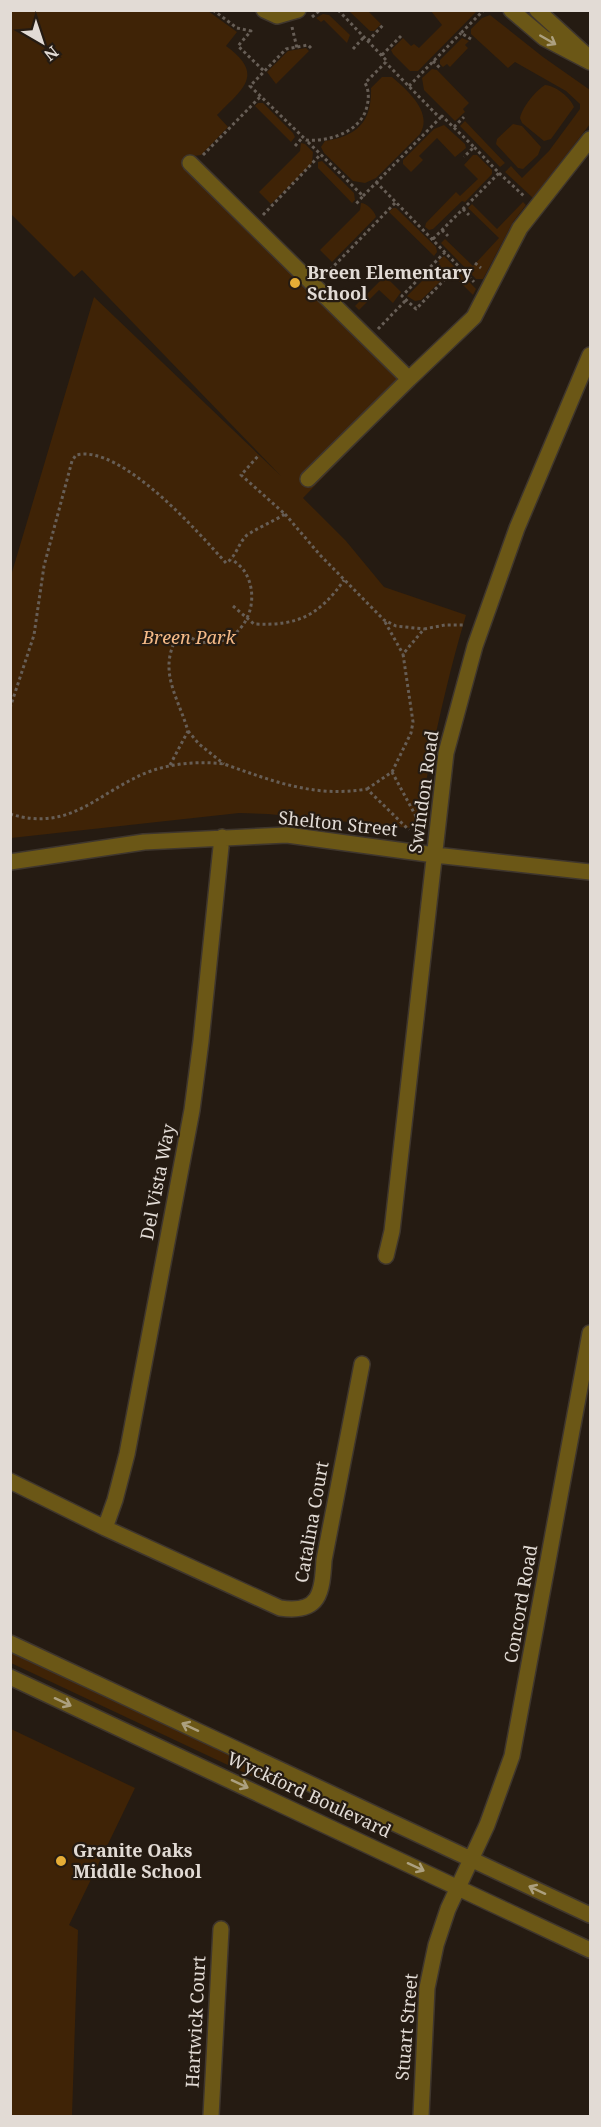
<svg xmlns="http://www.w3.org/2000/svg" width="601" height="2127" font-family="'Noto Serif',serif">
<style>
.green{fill:#3f2306}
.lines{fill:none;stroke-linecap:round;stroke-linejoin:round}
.minor-casing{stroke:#3f362d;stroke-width:18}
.path{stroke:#675e56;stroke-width:3;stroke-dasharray:3 3;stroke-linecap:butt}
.minor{stroke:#6b5716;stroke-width:15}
.oneway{stroke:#aca07f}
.poi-dot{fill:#e6ad36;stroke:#251b12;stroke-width:2}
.labels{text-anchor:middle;stroke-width:4.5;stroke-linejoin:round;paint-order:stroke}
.poi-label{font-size:18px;font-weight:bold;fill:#e2dbd5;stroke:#251b12;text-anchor:start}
.park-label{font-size:18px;font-style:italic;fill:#f5ba87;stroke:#251b12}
.street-label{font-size:18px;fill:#e2dbd5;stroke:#251b12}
</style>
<rect width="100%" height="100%" fill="#251b12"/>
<!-- green -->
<path class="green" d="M 11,11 L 208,11 L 237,32 L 226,46 C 266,75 242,89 217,115 L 228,127 L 201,155 L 194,156 L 418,379 L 303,498 L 346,541 L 384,587 L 466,615 C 446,682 432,749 419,818 L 409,828 L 268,814 L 239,813 L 11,838 L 10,579 L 94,297 L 281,476 L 82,270 L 74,277 L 11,214 Z
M 349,11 L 368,11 L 381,24 L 374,31 L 370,31 Z
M 431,11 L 477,11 L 418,71 L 410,71 L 393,54 L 391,50 L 403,38 L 411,46 L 414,44 L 419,48 L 442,25 Z
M 323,14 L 329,15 L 350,35 L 347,43 L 324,20 L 321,22 L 316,18 Z
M 490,15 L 543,57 L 590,90 L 590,124 L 533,198 L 505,172 L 511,166 L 522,178 L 549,151 L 580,109 L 580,104 L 566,91 L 515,62 L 508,68 L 471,34 L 471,29 L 482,18 Z
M 462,38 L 469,41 L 465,45 L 468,48 L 450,67 L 447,64 L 443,67 L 440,64 L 440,60 Z
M 306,48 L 309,51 L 276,84 L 267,72 L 288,51 Z
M 432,69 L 437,70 L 469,103 L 463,109 L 465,112 L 455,121 L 424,90 L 422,78 Z
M 382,77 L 392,77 C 408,91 433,112 420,134 L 376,178 L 365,183 L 353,181 L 324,153 L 321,147 L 325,141 C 358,136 372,121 371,88 Z
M 545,85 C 556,86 570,97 574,107 L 551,139 L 544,141 L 522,123 L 520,118 C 522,108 535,91 545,85 Z
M 258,103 L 263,103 L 293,133 L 295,137 L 291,142 L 255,106 Z
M 465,121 L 505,163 L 500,167 L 460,126 Z
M 513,124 L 522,126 L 541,147 L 538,155 L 523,169 L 518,168 L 496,144 L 497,139 Z
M 444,125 L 465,144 L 466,148 L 455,157 L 437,138 L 419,156 L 423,160 L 411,172 L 403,164 L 403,160 L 434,129 Z
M 301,143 L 305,144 L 313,152 L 312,163 L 271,204 L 259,192 L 300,151 Z
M 473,155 L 477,155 L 492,170 L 492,174 L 465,202 L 462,201 L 433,229 L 429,230 L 425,227 L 426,223 L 456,192 L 460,196 L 478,179 L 464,165 Z
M 322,161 L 354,193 L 355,200 L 352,203 L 318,168 L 318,162 Z
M 523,202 L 526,205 L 513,222 L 483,279 L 476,279 L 441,243 L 445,239 L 473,266 L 499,238 L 468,208 L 472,204 L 497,229 Z
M 361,203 C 366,203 375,211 376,217 L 332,262 L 320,250 L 360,210 Z
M 393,208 L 396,208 L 436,247 L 437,252 L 434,256 L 389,212 Z
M 444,256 L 476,289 L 473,295 L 450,272 L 421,300 L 415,301 L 407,296 L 440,263 L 438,261 Z
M 385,276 L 401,292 L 393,303 L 379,290 L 359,310 L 355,306 Z
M 10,1652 L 285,1779 L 282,1786 L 266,1783 L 11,1663 Z
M 11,1729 L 135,1788 L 69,1925 L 78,1930 L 72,2116 L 11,2116 Z"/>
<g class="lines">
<!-- minor casing -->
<g class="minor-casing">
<path id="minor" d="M 264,10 L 277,16 L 298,10
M 511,10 L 544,38 L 590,62
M 537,10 L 584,53
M 190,163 L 409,379 L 474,317 L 520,228 L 590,139
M 308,479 L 409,379
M 10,862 L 144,842 L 287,835 L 435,855 L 590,872
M 386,1256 L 392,1231 L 446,753 L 475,646 L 517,528 L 590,355
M 10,1481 L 105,1528 L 280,1608 C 320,1614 322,1593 324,1560 L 362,1364
M 105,1528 L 115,1500 L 127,1454 L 192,1110 L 201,1041 L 222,837
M 10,1643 L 590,1915
M 10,1677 L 590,1950
M 211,2116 L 221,1929
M 421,2116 L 427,1988 L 436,1945 L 448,1909 L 487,1825 L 512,1756 L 590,1333"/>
</g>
<!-- path -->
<path class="path" d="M 213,10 L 237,28 L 251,31 L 238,46 L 264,71
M 312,17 L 320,10
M 292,27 L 297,48
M 471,39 L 461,33 L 484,10
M 368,41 L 383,25
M 311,48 L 308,45 L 286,49 L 250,86 L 306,140 C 330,142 362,131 367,106 C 369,98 369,90 365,83 L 387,61 L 338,10
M 353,49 L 364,37
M 382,55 L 401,36
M 433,61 L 441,69
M 409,86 L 461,33
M 441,117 L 442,116 L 474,147 L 464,157
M 454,127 L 464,117
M 308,142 L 363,196 L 355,205
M 295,146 L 303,137
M 203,155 L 261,96
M 499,173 L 524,196
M 376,182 L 474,282
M 363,196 L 440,118 L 386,63
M 463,209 L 469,215
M 263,215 L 321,154
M 442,230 L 448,236
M 433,239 L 499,173 L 474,147
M 445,252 L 402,296 L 416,309 L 451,273
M 475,263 L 481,268
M 326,274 L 396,202
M 378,329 L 406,300
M 285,514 L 320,555 L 384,620 L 396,626 L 424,629
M 233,606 L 254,624 C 297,626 319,616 344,580
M 385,622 L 403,654
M 10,708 L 34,635 L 44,566 L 72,461 L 76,455 C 121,444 198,532 226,563 C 236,557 238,544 246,536 C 255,529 274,521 285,514 L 241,475 L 259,455
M 188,731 L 199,744 L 224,764
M 170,765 L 188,731 C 177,694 156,669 180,632 C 186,635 194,640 201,642 C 241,649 264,604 245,572 C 242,567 236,563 232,559
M 392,772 L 411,733 L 413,722 L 403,654 L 424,629 L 445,625 L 465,625
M 367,789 L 392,772 L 419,822
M 10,814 C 73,833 99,790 151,771 C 174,763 200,761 224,764 C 273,781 314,798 367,789 L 409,830"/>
<!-- minor -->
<use href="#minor" class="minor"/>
</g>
<!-- one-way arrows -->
<defs><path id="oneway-shaft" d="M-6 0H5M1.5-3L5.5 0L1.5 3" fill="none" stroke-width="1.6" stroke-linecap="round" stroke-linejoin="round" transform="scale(1.5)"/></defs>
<g class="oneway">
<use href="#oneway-shaft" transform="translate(548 40) rotate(30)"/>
<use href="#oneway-shaft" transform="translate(63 1702) rotate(25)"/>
<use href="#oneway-shaft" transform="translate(190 1727) rotate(-155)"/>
<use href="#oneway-shaft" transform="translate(240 1784) rotate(25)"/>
<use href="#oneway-shaft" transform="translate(416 1867) rotate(25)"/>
<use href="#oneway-shaft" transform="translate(537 1890) rotate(-155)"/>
</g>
<!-- markers -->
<g class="poi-dot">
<circle cx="295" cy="283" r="6"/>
<circle cx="61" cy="1861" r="6"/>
</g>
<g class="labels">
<!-- poi labels -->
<g class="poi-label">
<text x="307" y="279">Breen Elementary<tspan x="307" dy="21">School</tspan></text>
<text x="73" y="1857">Granite Oaks<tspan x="73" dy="21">Middle School</tspan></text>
</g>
<!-- park labels -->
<g class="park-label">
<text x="189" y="644">Breen Park</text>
</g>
<!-- street labels -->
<g class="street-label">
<text transform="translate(424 792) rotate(-82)" y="6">Swindon Road</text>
<text transform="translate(338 824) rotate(6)" y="6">Shelton Street</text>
<text transform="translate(158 1182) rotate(-79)" y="6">Del Vista Way</text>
<text transform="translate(312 1522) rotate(-80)" y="6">Catalina Court</text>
<text transform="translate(521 1604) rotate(-80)" y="6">Concord Road</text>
<text transform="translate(309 1795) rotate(25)" y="6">Wyckford Boulevard</text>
<text transform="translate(196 2022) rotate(-87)" y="6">Hartwick Court</text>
<text transform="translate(407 2027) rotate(-85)" y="6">Stuart Street</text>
</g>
</g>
<!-- border -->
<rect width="601" height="2127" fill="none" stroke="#e2dbd5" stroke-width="24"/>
<!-- north arrow -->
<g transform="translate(42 42) rotate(141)" stroke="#251b12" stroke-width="4.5" paint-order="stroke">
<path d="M0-4.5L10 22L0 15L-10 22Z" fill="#e2dbd5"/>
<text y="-9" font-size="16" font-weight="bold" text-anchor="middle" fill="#e2dbd5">N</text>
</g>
</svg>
